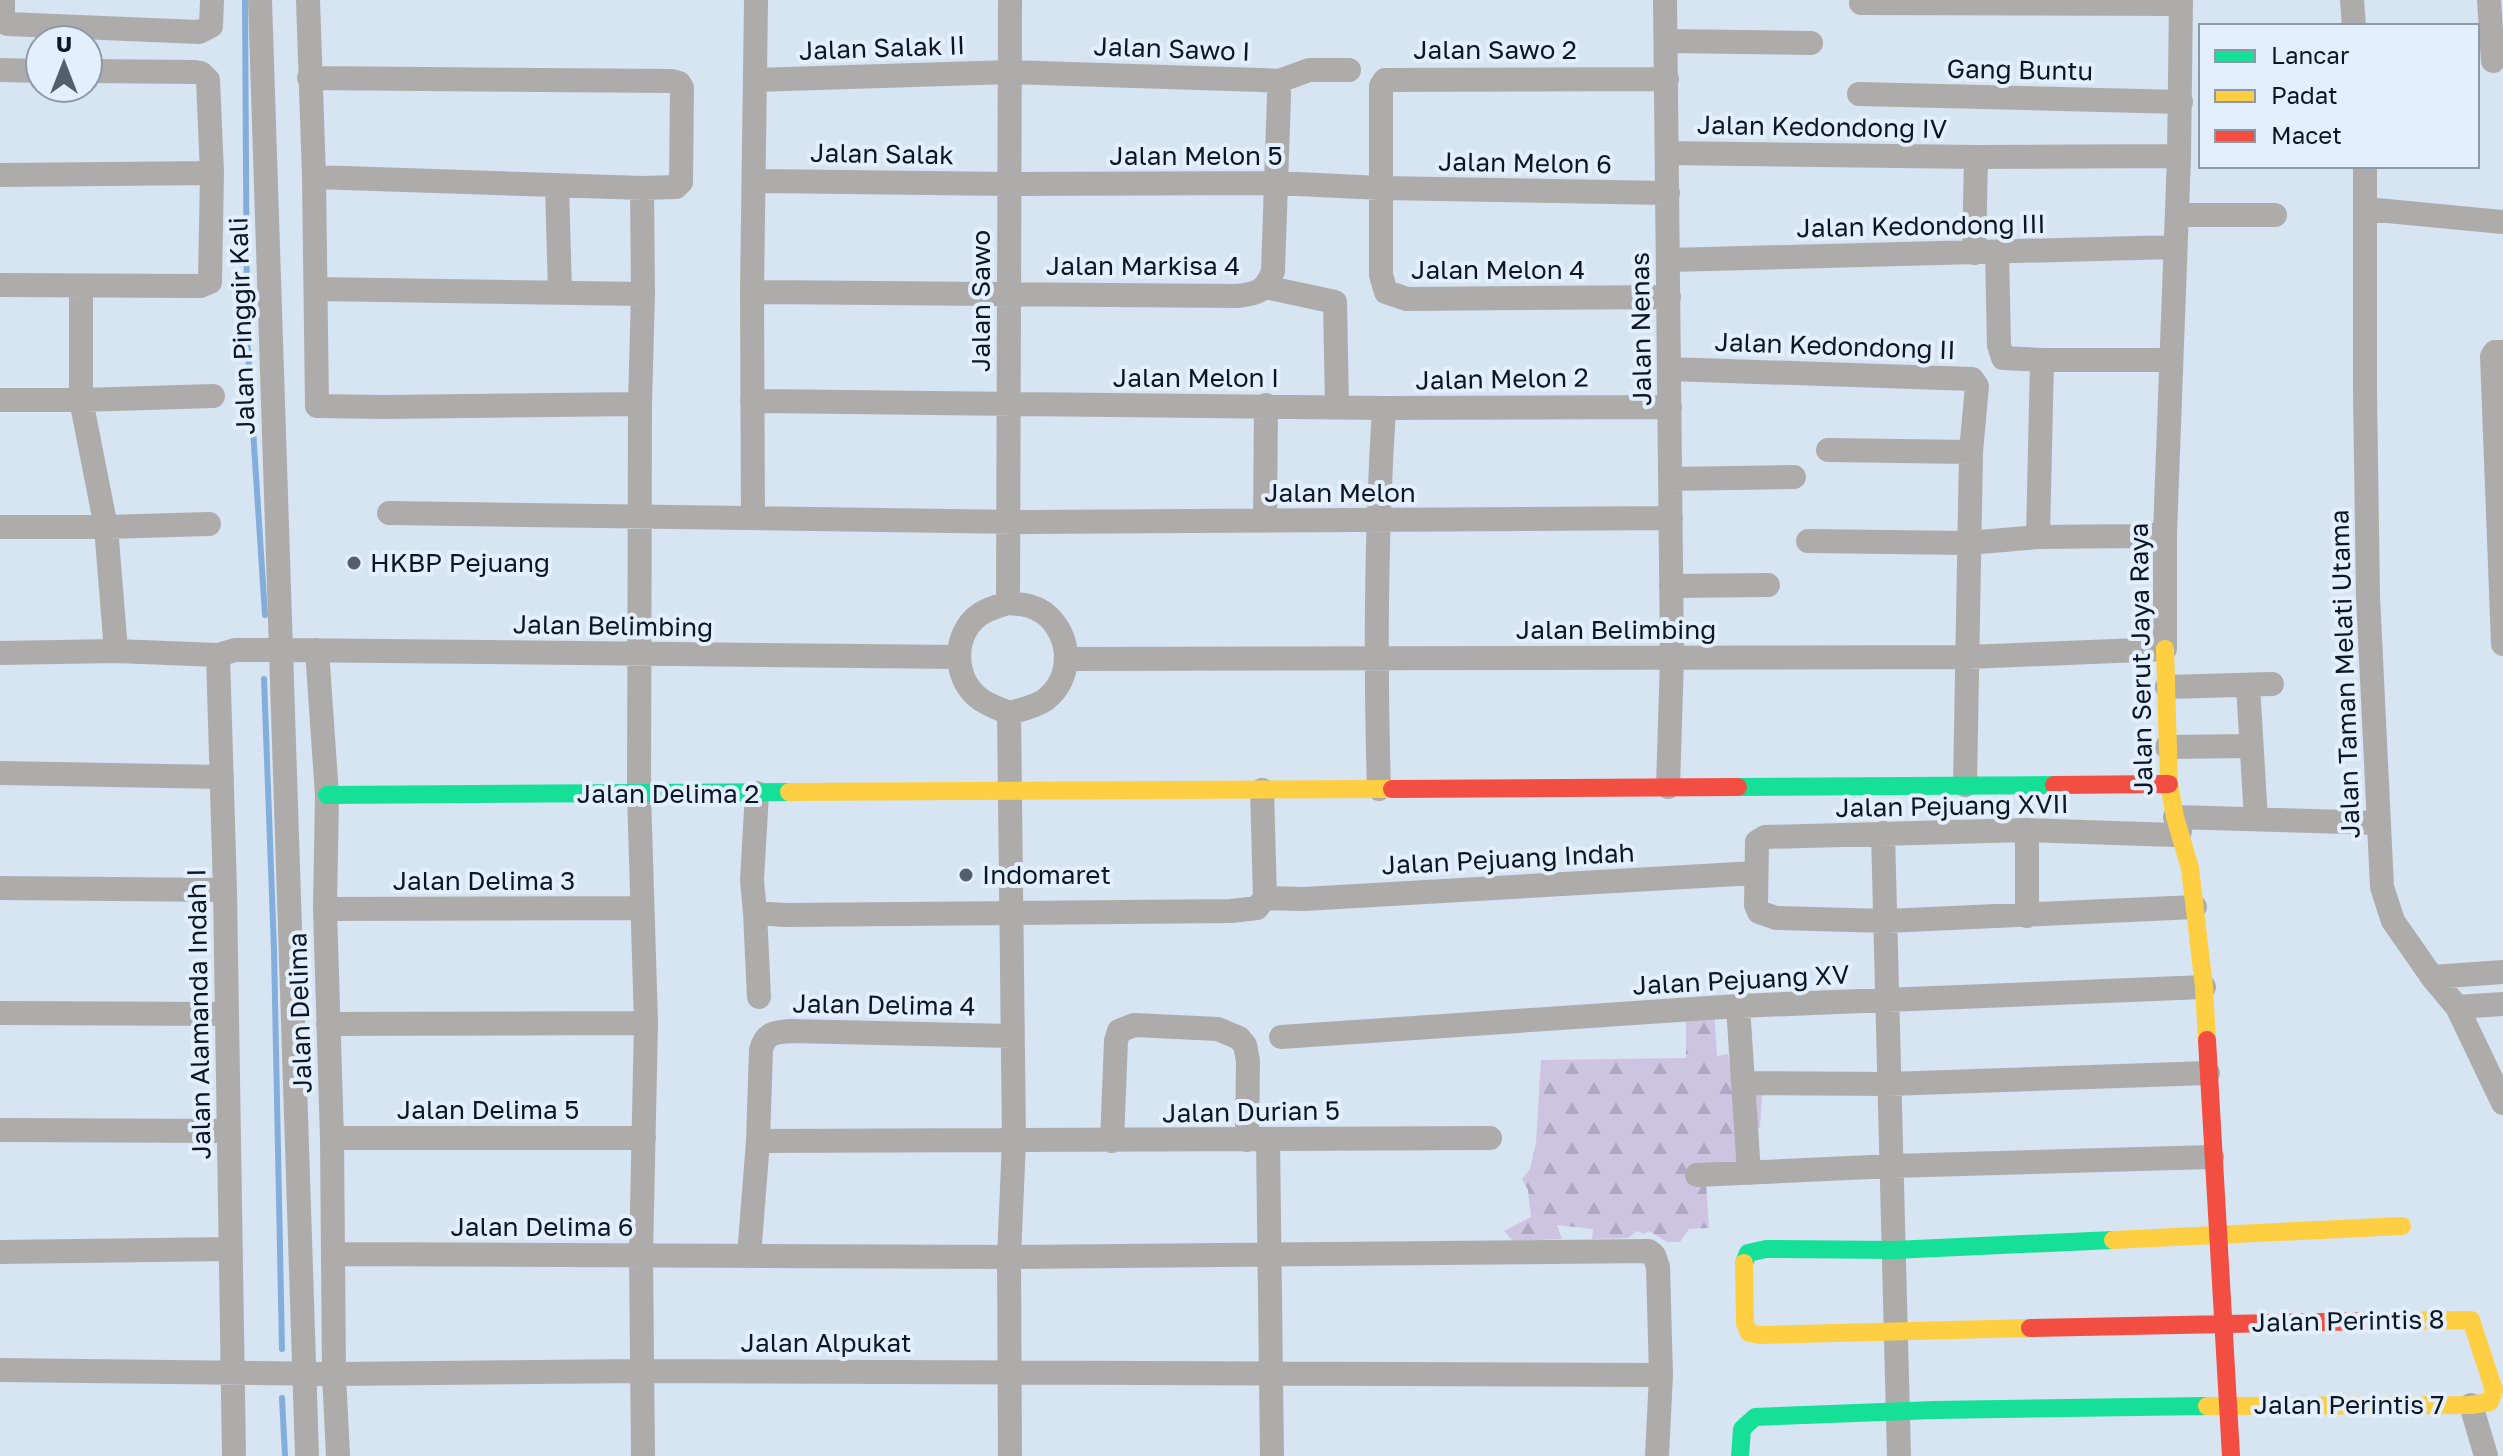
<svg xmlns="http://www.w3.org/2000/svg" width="2503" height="1456" font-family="'Golos Text',sans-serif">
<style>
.forest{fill:url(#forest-firs)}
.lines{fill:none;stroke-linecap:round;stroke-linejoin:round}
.stream{stroke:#83aedc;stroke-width:6}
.street{stroke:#aeacaa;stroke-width:24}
.fast{stroke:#16e098;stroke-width:18}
.slow{stroke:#ffcf43;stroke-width:18}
.jam{stroke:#f24e42;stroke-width:18}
.poi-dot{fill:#545f6b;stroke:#e3effc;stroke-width:3}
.labels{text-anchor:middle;stroke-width:8;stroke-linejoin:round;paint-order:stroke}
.street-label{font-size:26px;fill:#0d1723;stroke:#e3effc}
.poi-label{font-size:26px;fill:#0d1723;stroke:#e3effc;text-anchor:start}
</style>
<defs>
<pattern id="forest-firs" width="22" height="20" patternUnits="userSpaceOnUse" patternTransform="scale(2)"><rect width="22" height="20" fill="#cdc4e2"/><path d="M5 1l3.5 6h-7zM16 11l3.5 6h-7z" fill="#afa8c2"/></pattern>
</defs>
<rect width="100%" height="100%" fill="#d7e4f2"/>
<!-- forest -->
<path class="forest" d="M 1714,1009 L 1717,1056 L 1728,1054 L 1730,1068 L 1763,1075 L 1760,1128 L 1746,1125 L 1759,1144 L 1706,1183 L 1709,1228 L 1689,1229 L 1680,1242 L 1667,1242 L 1649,1231 L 1644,1234 L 1637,1231 L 1628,1238 L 1592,1239 L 1593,1229 L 1557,1225 L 1562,1239 L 1513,1241 L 1504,1231 L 1531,1217 L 1528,1190 L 1522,1179 L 1530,1169 L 1536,1143 L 1541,1060 L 1686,1058 L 1686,1010 Z"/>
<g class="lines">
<!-- stream -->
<path class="stream" d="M 245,0 L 247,337 L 265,615
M 264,679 L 274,950 L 282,1349
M 282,1398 L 285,1456"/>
<!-- street -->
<path class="street" d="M 3,0 L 3,21 L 7,24 L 199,32 L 211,26 L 212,0
M 260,0 L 307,1456
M 308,0 L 314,177 L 317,406 L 384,407 L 640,404
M 1665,0 L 1672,658 L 1668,787
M 2352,0 L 2354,26
M 2489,0 L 2493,61
M 1861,3 L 2181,4
M 1666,41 L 1811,43
M 0,70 L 40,71
M 309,78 L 672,81 L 679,83 L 682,88 L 681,182 L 676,187 L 642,188 L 314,177
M 1667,79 L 1385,80 L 1381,86 L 1381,275 L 1386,292 L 1407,299 L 1669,297
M 1279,81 L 1309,70 L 1349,70
M 1859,94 L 2181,102
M 1667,153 L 1976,157 L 1974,253
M 1976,157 L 2179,156
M 2365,166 L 2365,393 L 2368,596 L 2382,887 L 2393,921 L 2432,977 L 2457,1007 L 2503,1103
M 0,175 L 212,173
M 754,181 L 1010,184 L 1276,183 L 1381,188 L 1668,193
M 557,185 L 560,292
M 642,188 L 643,294 L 640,404 L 639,794 L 646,1023 L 641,1256 L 643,1456
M 2366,209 L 2503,222
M 2177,215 L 2275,215
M 1997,252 L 1999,345 L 2003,358 L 2042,360 L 2170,360
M 1668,260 L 2175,247
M 0,285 L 200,286 L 210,282 L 212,173 L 208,80 L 201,73 L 195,72 L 88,71
M 1265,287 L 1335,302 L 1337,407
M 81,288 L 81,400 L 106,527 L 116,651
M 316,289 L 643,294
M 752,292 L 1237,296 C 1257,294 1266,291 1273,271 L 1279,96 L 1279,81 L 1261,80 L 1010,72 L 756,80
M 2503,352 L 2495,352 L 2492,356 L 2503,644
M 1669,369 L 1972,379 L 1977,386 L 1971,452
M 0,400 L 81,400 L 213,396
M 752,401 L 1384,408 L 1670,407
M 1828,450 L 1971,452 L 1965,785
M 1670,479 L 1794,477
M 389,513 L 1025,522 L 1671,518
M 753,518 L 752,292 L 756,0
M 1265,521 L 1266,405
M 0,527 L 106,527 L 209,524
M 2038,537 L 2042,360
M 1808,541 L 1968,543 L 2038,537 L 2139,536 L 2165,533
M 1671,586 L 1768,585
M 1008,603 L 1010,0
M 1008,603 C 1021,604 1033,605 1044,613 C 1072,634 1074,678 1045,700 C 1035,707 1020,710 1009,713 C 1000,709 988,705 980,699 C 955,681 952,641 974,619 C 984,610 995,607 1008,603 Z
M 317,650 L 327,795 L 325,909 L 332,1138 L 334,1374 L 338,1456
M 0,653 L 116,651 L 218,655 L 235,650 L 282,650 L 958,657
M 218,655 L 225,890 L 234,1456
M 1067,659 L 1967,657 L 2165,649 L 2165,533 L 2179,156 L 2181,0
M 2248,686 L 2256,819
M 2167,687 L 2272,684
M 1009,713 L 1014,1141 L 1009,1257 L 1010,1456
M 2167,747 L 2251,746
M 0,773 L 222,777
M 1379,789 C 1375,662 1376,536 1384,408
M 757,793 L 752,880 L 755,913 L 785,915 L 1231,911 L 1257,908 L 1265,898 L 1262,790
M 2175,817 L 2379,823
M 2027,830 L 2027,916
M 2180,831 L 2174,835 L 2027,830 L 1765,837 L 1757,842 L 1756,905 L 1759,912 L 1776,918 L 1886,921 L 2195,907
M 1883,833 L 1899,1456
M 0,888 L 225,890
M 1265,898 L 1304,899 L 1755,873
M 325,909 L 642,908
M 755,913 L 759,997
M 2432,977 L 2503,972
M 1738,1006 L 1749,1173
M 2457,1007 L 2503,1004
M 0,1013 L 226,1014
M 328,1024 L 646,1023
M 1281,1037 L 1738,1006 L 2204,987
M 1743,1083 L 1889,1084 L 2208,1073
M 0,1130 L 229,1131
M 332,1138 L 644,1138
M 1268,1140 L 1272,1456
M 758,1141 L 1490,1138
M 1112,1141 L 1116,1041 L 1119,1031 L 1134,1025 L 1218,1029 L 1239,1038 L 1245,1045 L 1248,1061 L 1247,1140
M 1697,1175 L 1892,1166 L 2212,1157
M 0,1252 L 231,1249
M 334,1254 L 1009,1257 L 1649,1251 L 1654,1255 L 1658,1267 L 1661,1375 L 1657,1456
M 749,1256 L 758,1141 L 761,1050 C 765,1033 775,1032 791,1031 L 1012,1036
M 0,1370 L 334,1374 L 642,1371 L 1661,1375
M 2471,1405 L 2486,1456"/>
<!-- fast -->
<path class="fast" d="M 1738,787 L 2054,785
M 327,795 L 789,792
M 1744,1263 L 1748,1253 L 1766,1249 L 1894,1250 L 2113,1240
M 1740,1456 L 1742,1429 L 1755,1417 L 1934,1410 L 2207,1406"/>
<!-- slow -->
<path class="slow" d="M 2165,649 L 2169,784 L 2175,817 L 2190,868 L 2204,987 L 2207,1040
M 789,792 L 1392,789
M 2113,1240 L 2402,1226
M 1744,1263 L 1745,1323 L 1749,1333 L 1759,1335 L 2030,1328
M 2207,1406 L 2471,1405 L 2490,1402 L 2494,1390 L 2471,1320 L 2373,1321"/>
<!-- jam -->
<path class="jam" d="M 2054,785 L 2169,784
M 1392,789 L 1738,787
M 2207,1040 L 2231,1456
M 2030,1328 L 2373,1321"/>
</g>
<!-- markers -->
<g class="poi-dot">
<circle cx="354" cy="563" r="8"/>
<circle cx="966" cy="875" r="8"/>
</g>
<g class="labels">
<!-- street labels -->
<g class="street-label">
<text transform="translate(882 48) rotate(-2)" y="9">Jalan Salak II</text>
<text transform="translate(1172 49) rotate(2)" y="9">Jalan Sawo I</text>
<text x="1495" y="59">Jalan Sawo 2</text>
<text transform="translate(2020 70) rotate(1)" y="9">Gang Buntu</text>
<text transform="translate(1822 127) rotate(1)" y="9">Jalan Kedondong IV</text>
<text transform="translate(882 154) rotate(1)" y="9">Jalan Salak</text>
<text x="1196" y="165">Jalan Melon 5</text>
<text transform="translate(1525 163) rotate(1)" y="9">Jalan Melon 6</text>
<text transform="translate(1921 226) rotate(-1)" y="9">Jalan Kedondong III</text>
<text x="1143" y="275">Jalan Markisa 4</text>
<text x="1498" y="279">Jalan Melon 4</text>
<text transform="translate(981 301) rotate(-90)" y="9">Jalan Sawo</text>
<text transform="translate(242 326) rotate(-92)" y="9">Jalan Pinggir Kali</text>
<text transform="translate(1641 329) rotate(-91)" y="9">Jalan Nenas</text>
<text transform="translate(1835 346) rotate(2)" y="9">Jalan Kedondong II</text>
<text x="1196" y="387">Jalan Melon I</text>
<text transform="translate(1502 379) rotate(-1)" y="9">Jalan Melon 2</text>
<text x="1340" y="502">Jalan Melon</text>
<text transform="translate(613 626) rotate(1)" y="9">Jalan Belimbing</text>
<text x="1616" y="639">Jalan Belimbing</text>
<text transform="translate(2141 659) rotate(-91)" y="9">Jalan Serut Jaya Raya</text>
<text transform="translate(2345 674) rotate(-92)" y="9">Jalan Taman Melati Utama</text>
<text x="668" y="803">Jalan Delima 2</text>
<text transform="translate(1952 806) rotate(-1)" y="9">Jalan Pejuang XVII</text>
<text transform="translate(1508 859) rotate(-3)" y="9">Jalan Pejuang Indah</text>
<text x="484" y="890">Jalan Delima 3</text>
<text transform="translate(1741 980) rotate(-3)" y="9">Jalan Pejuang XV</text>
<text transform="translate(884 1005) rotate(1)" y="9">Jalan Delima 4</text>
<text transform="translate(300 1013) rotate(-92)" y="9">Jalan Delima</text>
<text transform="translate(199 1014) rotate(-91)" y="9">Jalan Alamanda Indah I</text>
<text x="488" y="1119">Jalan Delima 5</text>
<text transform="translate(1251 1112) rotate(-1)" y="9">Jalan Durian 5</text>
<text x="542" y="1236">Jalan Delima 6</text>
<text transform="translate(2348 1321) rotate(-1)" y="9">Jalan Perintis 8</text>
<text x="826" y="1352">Jalan Alpukat</text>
<text x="2349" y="1414">Jalan Perintis 7</text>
</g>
<!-- poi labels -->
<g class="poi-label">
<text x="370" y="572">HKBP Pejuang</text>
<text x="982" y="884">Indomaret</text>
</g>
</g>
<!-- legend -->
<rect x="2199" y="24" width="280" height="144" fill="#e3effc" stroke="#8d99a5" stroke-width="2"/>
<rect x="2215" y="50" width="40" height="12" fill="#16e098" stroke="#8d99a5" stroke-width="2"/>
<text x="2271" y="64" font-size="24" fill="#0d1723">Lancar</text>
<rect x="2215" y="90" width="40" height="12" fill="#ffcf43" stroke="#8d99a5" stroke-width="2"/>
<text x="2271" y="104" font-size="24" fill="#0d1723">Padat</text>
<rect x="2215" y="130" width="40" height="12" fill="#f24e42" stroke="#8d99a5" stroke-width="2"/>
<text x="2271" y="144" font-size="24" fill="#0d1723">Macet</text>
<!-- north arrow -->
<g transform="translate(64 64)"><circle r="38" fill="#e3effc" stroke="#8d99a5" stroke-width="2"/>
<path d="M0-6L14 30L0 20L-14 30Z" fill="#545f6b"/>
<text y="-12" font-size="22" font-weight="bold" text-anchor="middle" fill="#0d1723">U</text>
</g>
</svg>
